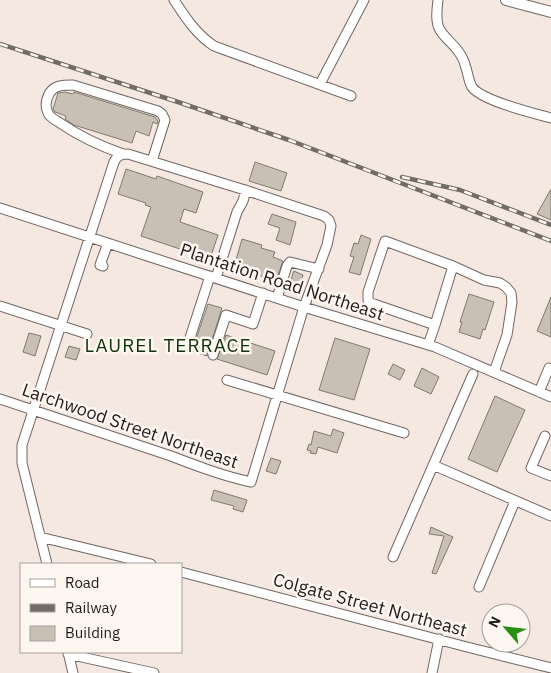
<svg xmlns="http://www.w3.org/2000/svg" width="551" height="673" font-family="'IBM Plex Sans',sans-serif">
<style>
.building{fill:#c9c0b5;stroke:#81786f}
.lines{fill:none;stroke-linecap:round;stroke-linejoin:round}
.minor-casing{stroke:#71665f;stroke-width:11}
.major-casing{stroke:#71665f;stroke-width:12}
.minor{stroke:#fff;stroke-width:9}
.major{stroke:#fff;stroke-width:10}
.rail-casing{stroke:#726b66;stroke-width:4.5}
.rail{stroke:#fef6f1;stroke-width:2.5;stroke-dasharray:8;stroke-linecap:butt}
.labels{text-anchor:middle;stroke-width:5;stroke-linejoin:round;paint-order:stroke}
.street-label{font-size:18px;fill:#201c19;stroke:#fef6f1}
.neighbourhood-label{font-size:19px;letter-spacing:1px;fill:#0e3309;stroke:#fef6f1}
</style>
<rect width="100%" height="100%" fill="#f5e8e0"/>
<!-- building -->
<path class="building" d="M 65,92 L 73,94 L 74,92 L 155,117 L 158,121 L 157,124 L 153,122 L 149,136 L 136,131 L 132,143 L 74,125 L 65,119 L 66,116 L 55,112 L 53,109 L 58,93 Z
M 255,162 L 287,173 L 281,191 L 249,181 Z
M 126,169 L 156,179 L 157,176 L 203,192 L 196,213 L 184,209 L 180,222 L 218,235 L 210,259 L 141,236 L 151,207 L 145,205 L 146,203 L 118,194 Z
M 551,189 L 551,220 L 537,214 Z
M 272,214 L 296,222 L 290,245 L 276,240 L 280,228 L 268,224 Z
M 361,235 L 371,239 L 360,275 L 349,272 L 354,257 L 350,256 L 354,243 L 358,244 Z
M 242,239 L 262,245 L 261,248 L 275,252 L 273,257 L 283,261 L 276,281 L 234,267 Z
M 294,271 L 303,275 L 298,291 L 289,288 L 293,273 Z
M 469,294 L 494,302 L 485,330 L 483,329 L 480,339 L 459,332 L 462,322 L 460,322 Z
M 551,297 L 551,337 L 537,331 Z
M 208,304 L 222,308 L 207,356 L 192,351 Z
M 29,333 L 41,336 L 35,356 L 23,352 Z
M 226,335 L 275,351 L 267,375 L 217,359 Z
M 335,338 L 370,349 L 354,400 L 319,390 Z
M 69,346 L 80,349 L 76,360 L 65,357 Z
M 393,364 L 405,370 L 400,380 L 388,374 Z
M 422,368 L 439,377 L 431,394 L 414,386 Z
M 495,396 L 525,410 L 497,472 L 468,459 Z
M 333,429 L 344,433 L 337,453 L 318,447 L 316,454 L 310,453 L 311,451 L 307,450 L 309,444 L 311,445 L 314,431 L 331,436 Z
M 271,458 L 281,461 L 276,474 L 266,471 Z
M 214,490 L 247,500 L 243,512 L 233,509 L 234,506 L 211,500 Z
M 431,527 L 453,537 L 436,574 L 432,573 L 444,536 L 429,534 Z"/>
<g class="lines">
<!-- minor casing -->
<g class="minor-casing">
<path id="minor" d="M 174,0 C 186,18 196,34 214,46 L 351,96
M 438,0 C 437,9 435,22 440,30 C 445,38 453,44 458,51 C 461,55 464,60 465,65 C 468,72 468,80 472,87 C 482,101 533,113 551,118
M 320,84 L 364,0
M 123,154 C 100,146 79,136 60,123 C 56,120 50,118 48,113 C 45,107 46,100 49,94 C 54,85 63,85 73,85 L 158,111 L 162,114 L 165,120 L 152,161
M 0,208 L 304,307 L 435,347 L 551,397
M 103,266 L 100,265 L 108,243
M 453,266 L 484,280 L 500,283 L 506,287 L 511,293 L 512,302 L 507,335 L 494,372
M 216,278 L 237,212 L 243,201 L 246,190
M 277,298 L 287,266 L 290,262 L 319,269
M 0,306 L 87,334
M 428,345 L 435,325 L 371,303 L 368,300 L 368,292 L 385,241 L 453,266 L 435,325
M 187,347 L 210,276
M 213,355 L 226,315 L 253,324 L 263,293
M 227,380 L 404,433
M 539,392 L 549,368
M 0,399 C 57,418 114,437 171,456 C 197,466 223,476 251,482 L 304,307 L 327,245 L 331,226 L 329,220 L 324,216 L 248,191 L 128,154 C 120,154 117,156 114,162 L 22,445 L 22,463 L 47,564
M 545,436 L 531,468 L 551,476
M 433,465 L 551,516
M 40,537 L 151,564
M 393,557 L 473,374
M 181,572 L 467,647 L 551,668
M 479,587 L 515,501
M 68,652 L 73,673
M 68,654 L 154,673
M 432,673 L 439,639"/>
</g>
<!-- major casing -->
<g class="major-casing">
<path id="major" d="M 506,0 L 551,12"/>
</g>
<!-- minor -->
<use href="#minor" class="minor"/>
<!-- major -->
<use href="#major" class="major"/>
<!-- rail casing -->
<g class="rail-casing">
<path id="rail" d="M 0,44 L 178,102 L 289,140 L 551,241
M 402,177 L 460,190 L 551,225"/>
</g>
<!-- rail -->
<use href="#rail" class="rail"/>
</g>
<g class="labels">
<!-- street labels -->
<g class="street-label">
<text transform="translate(282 282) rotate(18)" y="6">Plantation Road Northeast</text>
<text transform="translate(130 426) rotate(19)" y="6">Larchwood Street Northeast</text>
<text transform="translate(370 605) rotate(15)" y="6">Colgate Street Northeast</text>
</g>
<!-- neighbourhood labels -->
<g class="neighbourhood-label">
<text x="168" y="352">LAUREL TERRACE</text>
</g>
</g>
<!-- legend -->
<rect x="20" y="563" width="162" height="90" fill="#fef6f1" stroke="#a59f9b"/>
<rect x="30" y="579" width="25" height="8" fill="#ffffff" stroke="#a59f9b"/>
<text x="65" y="588" font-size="15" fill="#201c19">Road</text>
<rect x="30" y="604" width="25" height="8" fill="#726b66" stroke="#a59f9b"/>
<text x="65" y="613" font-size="15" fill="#201c19">Railway</text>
<rect x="30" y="626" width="25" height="15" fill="#c9c0b5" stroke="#a59f9b"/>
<text x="65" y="638" font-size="15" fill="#201c19">Building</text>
<!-- north arrow -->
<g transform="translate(506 628) rotate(298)"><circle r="24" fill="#fef6f1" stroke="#a59f9b"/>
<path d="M0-4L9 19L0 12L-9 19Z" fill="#279012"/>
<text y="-8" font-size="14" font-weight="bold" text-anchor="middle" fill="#201c19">N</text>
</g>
</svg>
